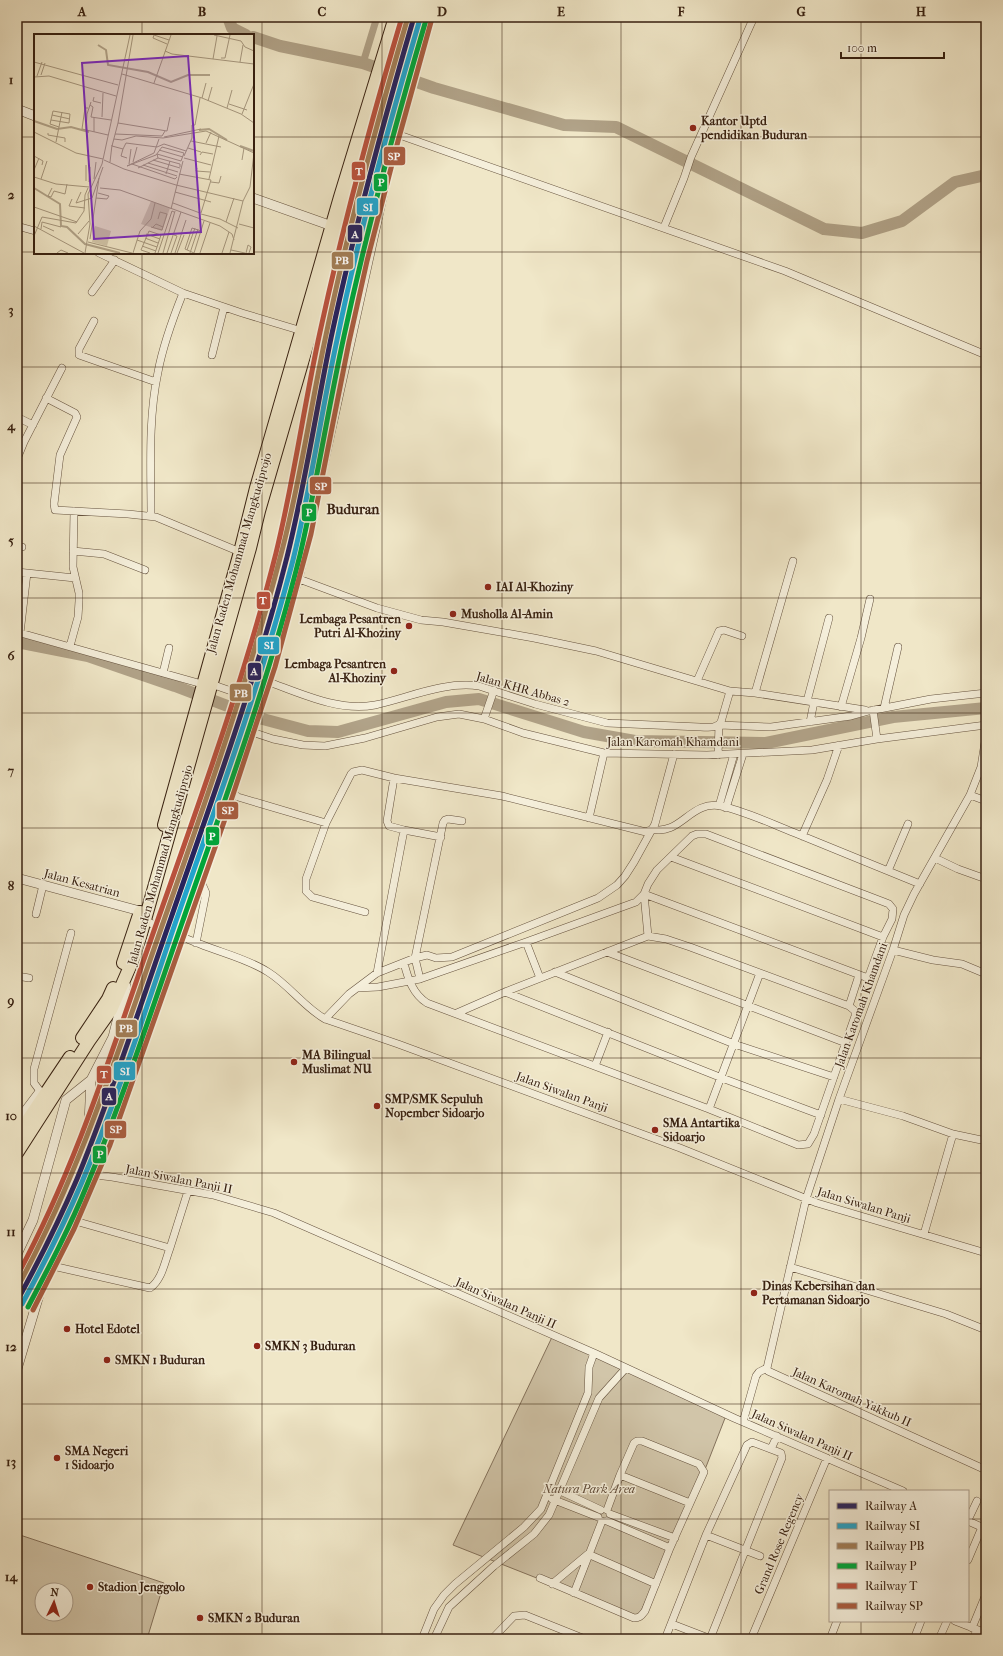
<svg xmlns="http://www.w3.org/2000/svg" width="1003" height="1656" font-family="'IM FELL French Canon',serif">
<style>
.green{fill:#d1c5a9;stroke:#84725c;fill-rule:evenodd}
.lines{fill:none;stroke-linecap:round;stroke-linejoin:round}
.canal{stroke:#b1a389;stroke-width:7}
.river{stroke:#b1a389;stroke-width:12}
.minor-casing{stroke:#65523e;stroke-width:8}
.tertiary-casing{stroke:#65523e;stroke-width:10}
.trunk-casing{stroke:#372010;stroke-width:14}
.minor{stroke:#f5efdb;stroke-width:7}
.tertiary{stroke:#f5efdb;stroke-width:9}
.trunk{stroke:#f0e7c8;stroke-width:12}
.rail-1-casing{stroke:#f5efdb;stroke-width:8}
.rail-2-casing{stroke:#f5efdb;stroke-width:8}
.rail-3-casing{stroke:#f5efdb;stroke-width:8}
.rail-4-casing{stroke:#f5efdb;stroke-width:8}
.rail-5-casing{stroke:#f5efdb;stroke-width:8}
.rail-6-casing{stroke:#f5efdb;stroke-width:8}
.rail-1{stroke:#26225e;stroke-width:5}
.rail-2{stroke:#21a4cc;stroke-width:5}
.rail-3{stroke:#a27d56;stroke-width:5}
.rail-4{stroke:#00a53a;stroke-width:5}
.rail-5{stroke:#ba513d;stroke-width:5}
.rail-6{stroke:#a95d40;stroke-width:5}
.grid{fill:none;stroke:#372010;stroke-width:1;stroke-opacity:0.55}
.poi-dot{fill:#8f2418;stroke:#f5efdb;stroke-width:1.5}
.labels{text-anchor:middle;stroke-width:3;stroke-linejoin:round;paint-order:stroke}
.poi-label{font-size:12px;font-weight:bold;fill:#372010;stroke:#f5efdb;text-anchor:start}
.street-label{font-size:12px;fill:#372010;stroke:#f5efdb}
.park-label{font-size:12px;font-style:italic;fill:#5e4936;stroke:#f5efdb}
.quarter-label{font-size:14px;font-weight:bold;fill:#372010;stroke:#f5efdb}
.inset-river{fill:none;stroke:#b1a389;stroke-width:2}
.inset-road{fill:none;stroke:#a6977e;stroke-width:1}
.view{fill:#7b2cbf;fill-opacity:0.15;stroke:#7b2cbf;stroke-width:2}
.inset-edge{fill:none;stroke:#372010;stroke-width:2}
.line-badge{stroke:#f5efdb;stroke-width:1.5}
.badge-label{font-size:11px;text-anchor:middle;font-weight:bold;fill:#fff}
.neatline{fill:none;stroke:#372010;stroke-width:1.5}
.grid-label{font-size:13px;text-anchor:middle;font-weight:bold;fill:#372010}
</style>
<rect width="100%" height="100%" fill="#f0e7c8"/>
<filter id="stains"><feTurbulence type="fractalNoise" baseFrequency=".005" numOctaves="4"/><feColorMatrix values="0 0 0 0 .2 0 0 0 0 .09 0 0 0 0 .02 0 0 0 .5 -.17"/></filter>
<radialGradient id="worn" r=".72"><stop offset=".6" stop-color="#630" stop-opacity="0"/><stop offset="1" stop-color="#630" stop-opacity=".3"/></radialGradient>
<!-- green -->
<path class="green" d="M 553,1335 L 727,1413 L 704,1472 L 638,1618 L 453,1545 Z
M 17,1534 L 164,1583 L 147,1639 L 17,1639 ZM 42,1590 L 66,1590 L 66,1614 L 42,1614 Z"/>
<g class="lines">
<!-- canal -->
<path class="canal" d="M 363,63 L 377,17"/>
<!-- river -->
<path class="river" d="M 228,17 L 232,28 L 246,35
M 253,37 L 280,46 L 363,63 L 434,88 L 564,125 L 616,127 L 824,229 L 862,233 L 902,221 L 955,182 L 986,175
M 17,642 L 88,656 L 175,686 L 259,718 L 308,731 L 338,732 L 446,702 L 479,699 L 584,732 L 635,741 L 766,743 L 893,717 L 986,708"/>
<!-- minor casing -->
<g class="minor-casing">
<path id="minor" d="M 371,125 L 785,271 L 986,355
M 17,226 L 35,231
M 664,227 L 684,178 L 691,157 L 754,17
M 99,253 L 183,293 L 242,313 L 302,331
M 92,292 L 115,260
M 94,321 L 79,349 L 79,355 L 156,382
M 212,355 L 224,307
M 46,398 L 75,413 L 77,417 L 60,455 L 54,504 L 55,510 L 128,514 L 156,517 L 240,552
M 17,417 L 33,425
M 17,459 L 24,442 L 62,368
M 151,516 C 151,469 148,419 158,372 C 163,345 173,318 183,293
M 17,547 L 22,547
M 73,551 L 104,554 L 145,570
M 793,561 L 755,693 L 730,691 L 596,651 L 534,638 L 443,622 L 421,620 L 377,608 L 299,579 L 231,787 L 232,793 L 238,797 L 326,823 L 351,774 L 353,772 L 362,770 L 394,778 L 502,796 L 646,832 L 652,829 C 681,836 690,800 721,806 C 745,811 772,824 795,833 C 837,850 878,867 920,884
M 17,572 L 75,578
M 299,579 L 407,89 L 428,17
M 17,632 L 202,684
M 20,633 L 27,573
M 70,646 L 78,617 L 79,601 L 79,593 L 73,567 L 74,511
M 163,673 L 169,648
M 266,681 C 300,693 338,712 375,705 C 408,698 444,681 479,686 L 535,704 L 607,723 L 700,727 C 708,727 716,729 721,722 L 730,691
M 697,681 L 719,631 L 724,630 L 742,636
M 211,684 L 260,701
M 755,693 L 865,710
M 807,701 L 829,618
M 841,707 L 861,638 L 870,599
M 884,708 L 898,647
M 873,710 L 877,739
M 484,719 L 494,690
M 810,722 L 814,702
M 249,731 L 273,739 L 303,745 L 325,746 L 365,738 L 437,717 L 459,714 L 484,719 L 523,733 L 604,753 L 707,755 L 812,750 L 877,739 L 986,725
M 718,755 L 719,725 L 771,727 L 851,716 L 869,711 L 931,699 L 986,693
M 394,778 L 387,821 L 389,826 L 404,830 L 441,837
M 970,795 L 986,801
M 719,806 L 734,754
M 726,808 L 743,754
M 589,818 L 604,753
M 326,823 L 306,879 L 306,891 L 312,897 L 365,912
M 802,836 L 827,780 L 839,745
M 671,857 L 883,937
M 935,858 L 958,869 L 986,879
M 888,871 L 908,824
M 36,914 L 43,885
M 146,921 C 164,929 181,937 200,944 C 222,953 248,959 268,972 C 289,985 304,1007 325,1019 L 398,1044 L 680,1148 L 817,1203 L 986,1253
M 648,936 L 644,894 L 868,978 L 883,937 L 892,919 L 893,909 L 889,904 L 884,902 L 706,834 L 697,834 L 692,836 L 657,870 L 648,884 L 644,894 L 636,902 L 526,942 L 420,979 L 378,987 L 357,988 L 377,973 L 415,958 L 427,955 L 436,958 L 452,957 L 598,898 L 617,885 L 625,876 L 634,862 L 655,824 L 674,754
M 526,942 L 540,978
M 196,943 L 206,893 L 200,879 L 222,810 L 231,787
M 893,950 L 933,960 L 962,964 L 986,974
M 607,952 L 846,1043
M 404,963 C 408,979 413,994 427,1003 L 709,1109 L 798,1145 L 808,1144 L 814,1134 L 855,1016 L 855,1011 L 849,1006 L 690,947 L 666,939 L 648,936 L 505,992 L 457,1013
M 555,972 L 734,1044 L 834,1077
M 377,973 L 404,830
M 17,976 L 29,978
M 420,979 L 415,958 L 443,823 L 445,820 L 448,819 L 462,821
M 505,992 L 722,1078 L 821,1115
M 849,1006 L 859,975
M 325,1019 L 349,994 L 357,988
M 595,1066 L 608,1032
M 40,1091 L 34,1083 L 34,1069 L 71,933
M 839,1099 L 903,1116 L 953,1134 L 986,1141
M 709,1109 L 760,973
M 87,1174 L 112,1177 L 213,1195 L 274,1213 L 594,1353 L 734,1418 L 903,1491
M 924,1234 L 953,1134
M 170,1248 L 188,1191
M 48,1265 L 150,1288 C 162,1280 165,1261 170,1248 L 68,1219
M 790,1267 L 946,1314 L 986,1330
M 767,1368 L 806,1199 L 839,1099 L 893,950 L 904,915 L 914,894 L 970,795 L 981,767 L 986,736
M 767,1368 L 768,1371 L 986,1470
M 743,1422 L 756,1376 L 759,1372 L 767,1368
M 771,1449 L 777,1436
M 620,1475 L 690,1503
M 556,1489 L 601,1510
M 552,1499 L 598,1517
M 610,1514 L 675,1538
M 968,1520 L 977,1501
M 607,1521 L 670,1548
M 968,1521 L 986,1529
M 706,1535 L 760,1556
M 968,1560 L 982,1527
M 540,1578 L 634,1618 C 640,1618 641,1616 645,1611 L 670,1548 L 704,1472 L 699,1464 L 642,1441 L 637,1441 L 634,1443 L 620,1475 L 607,1510
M 552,1584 L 588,1554 L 656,1584
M 574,1593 L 602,1521
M 955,1621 L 986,1633
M 672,1624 L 711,1639
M 972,1628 L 986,1594
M 422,1639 L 434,1609 L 444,1595 L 455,1584 L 524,1527 L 541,1509 L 588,1393 L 589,1367 L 594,1353
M 434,1639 L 449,1607 L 494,1566 L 534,1534 L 549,1515 L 599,1398 L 626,1368
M 492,1639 L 514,1616 L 525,1615 L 585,1639
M 665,1639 L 706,1535 L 747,1445 L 752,1442 L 781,1453 L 782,1458 L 710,1639
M 751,1639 L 827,1458
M 830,1639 L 837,1621
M 914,1639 L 921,1621
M 939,1639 L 947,1621
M 973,1639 L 977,1630"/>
</g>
<!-- tertiary casing -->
<g class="tertiary-casing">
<path id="tertiary" d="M 17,109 L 35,116
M 253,198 L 332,226
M 17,878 L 140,911
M 17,1122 L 39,1093
M 17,1254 L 33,1220 L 66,1100 L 91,1080 L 113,1037 L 126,986
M 17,1369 L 48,1265 L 87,1174 L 92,1152 L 89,1123 L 91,1080"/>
</g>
<!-- trunk casing -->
<g class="trunk-casing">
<path id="trunk" d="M 164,825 L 240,552 L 256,488 L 340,197 L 395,17
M 123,963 L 140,912
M 82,1038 L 108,999 L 113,988
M 17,1136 L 70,1057
M 17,1153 L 89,1041 L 111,1010 L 135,955 L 250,548 L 259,511 L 371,125 L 404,17"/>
</g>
<!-- minor -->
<use href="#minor" class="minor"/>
<!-- tertiary -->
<use href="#tertiary" class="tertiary"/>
<!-- trunk -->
<use href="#trunk" class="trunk"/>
<!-- rail-1 casing -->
<g class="rail-1-casing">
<path id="rail-1" d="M 17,1301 C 39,1261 59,1221 77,1179 C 112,1094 140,1006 171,918 C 212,799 256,680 287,557 C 305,485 316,411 331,338 C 354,230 383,123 414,17"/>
</g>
<!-- rail-2 casing -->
<g class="rail-2-casing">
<path id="rail-2" d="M 22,1304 C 44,1264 64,1224 82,1182 C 118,1097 146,1008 176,921 C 218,801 261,682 293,560 C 311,487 321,413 337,340 C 359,232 389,125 420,19"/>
</g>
<!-- rail-3 casing -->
<g class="rail-3-casing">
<path id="rail-3" d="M 17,1288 C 73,1186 110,1076 148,966 C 195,831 244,697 280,558 C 300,485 310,409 326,335 C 348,228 377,122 408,17"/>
</g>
<!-- rail-4 casing -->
<g class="rail-4-casing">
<path id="rail-4" d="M 28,1307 C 49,1267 70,1227 87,1185 C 123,1099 151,1011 182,923 C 224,802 269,680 300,555 C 317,482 328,409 344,336 C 367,229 395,125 426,20"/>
</g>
<!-- rail-5 casing -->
<g class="rail-5-casing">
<path id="rail-5" d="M 17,1276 C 71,1177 106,1069 143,962 C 190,827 241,692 276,553 C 294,480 304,405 320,332 C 343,226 371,121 402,17"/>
</g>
<!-- rail-6 casing -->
<g class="rail-6-casing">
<path id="rail-6" d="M 33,1310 L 74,1229 L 110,1145 L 224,822 L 275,667 L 311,534 L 349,342 L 367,261 L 398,141 L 431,22"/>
</g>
<!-- rail-1 -->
<use href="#rail-1" class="rail-1"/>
<!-- rail-2 -->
<use href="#rail-2" class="rail-2"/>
<!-- rail-3 -->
<use href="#rail-3" class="rail-3"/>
<!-- rail-4 -->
<use href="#rail-4" class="rail-4"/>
<!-- rail-5 -->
<use href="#rail-5" class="rail-5"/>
<!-- rail-6 -->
<use href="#rail-6" class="rail-6"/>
</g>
<!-- grid -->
<path class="grid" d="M 142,17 L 142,35M 262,17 L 262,1639M 382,17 L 382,1639M 502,17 L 502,1639M 621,17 L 621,1639M 741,17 L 741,1639M 861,17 L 861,1491M 17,137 L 35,137M 253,137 L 986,137M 17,252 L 35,252M 253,252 L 986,252M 142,253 L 142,1639M 17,367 L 986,367M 17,483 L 986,483M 17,598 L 986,598M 17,713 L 986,713M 17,828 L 986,828M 17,943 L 986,943M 17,1058 L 986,1058M 17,1173 L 986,1173M 17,1289 L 986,1289M 17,1404 L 986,1404M 17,1519 L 830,1519M 968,1519 L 986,1519M 861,1621 L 861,1639"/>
<!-- markers -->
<g class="poi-dot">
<circle cx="693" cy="128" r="4"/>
<circle cx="488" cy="587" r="4"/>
<circle cx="453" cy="614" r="4"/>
<circle cx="409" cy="626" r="4"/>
<circle cx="394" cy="671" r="4"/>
<circle cx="294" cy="1062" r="4"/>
<circle cx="377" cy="1106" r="4"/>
<circle cx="655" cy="1130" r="4"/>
<circle cx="754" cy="1293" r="4"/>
<circle cx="67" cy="1329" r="4"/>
<circle cx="257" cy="1346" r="4"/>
<circle cx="107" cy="1360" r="4"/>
<circle cx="57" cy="1458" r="4"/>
<circle cx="90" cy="1587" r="4"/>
<circle cx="200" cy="1618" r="4"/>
</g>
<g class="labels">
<!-- poi labels -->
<g class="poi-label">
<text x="701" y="125">Kantor Uptd<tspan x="701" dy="14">pendidikan Buduran</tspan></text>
<text x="496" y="591">IAI Al-Khoziny</text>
<text x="461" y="618">Musholla Al-Amin</text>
<text x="401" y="623" text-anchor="end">Lembaga Pesantren<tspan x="401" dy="14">Putri Al-Khoziny</tspan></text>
<text x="386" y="668" text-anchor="end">Lembaga Pesantren<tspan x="386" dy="14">Al-Khoziny</tspan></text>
<text x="302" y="1059">MA Bilingual<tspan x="302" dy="14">Muslimat NU</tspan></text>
<text x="385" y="1103">SMP/SMK Sepuluh<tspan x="385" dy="14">Nopember Sidoarjo</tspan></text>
<text x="663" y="1127">SMA Antartika<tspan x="663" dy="14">Sidoarjo</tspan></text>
<text x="762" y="1290">Dinas Kebersihan dan<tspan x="762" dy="14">Pertamanan Sidoarjo</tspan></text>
<text x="75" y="1333">Hotel Edotel</text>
<text x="265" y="1350">SMKN 3 Buduran</text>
<text x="115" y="1364">SMKN 1 Buduran</text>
<text x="65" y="1455">SMA Negeri<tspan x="65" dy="14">1 Sidoarjo</tspan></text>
<text x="98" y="1591">Stadion Jenggolo</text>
<text x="208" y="1622">SMKN 2 Buduran</text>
</g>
<!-- street labels -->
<g class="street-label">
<text transform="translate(239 553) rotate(-74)" y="4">Jalan Raden Mohammad Mangkudiprojo</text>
<text transform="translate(523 689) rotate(16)" y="4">Jalan KHR Abbas 2</text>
<text x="673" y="746">Jalan Karomah Khamdani</text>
<text transform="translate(160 865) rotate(-74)" y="4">Jalan Raden Mohammad Mangkudiprojo</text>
<text transform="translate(82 883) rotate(15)" y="4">Jalan Kesatrian</text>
<text transform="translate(861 1005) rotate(-70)" y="4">Jalan Karomah Khamdani</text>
<text transform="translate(562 1092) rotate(20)" y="4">Jalan Siwalan Panji</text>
<text transform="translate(179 1179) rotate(11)" y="4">Jalan Siwalan Panji II</text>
<text transform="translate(864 1205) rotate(17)" y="4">Jalan Siwalan Panji</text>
<text transform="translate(506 1303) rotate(24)" y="4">Jalan Siwalan Panji II</text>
<text transform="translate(852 1397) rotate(24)" y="4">Jalan Karomah Yakkub II</text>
<text transform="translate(802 1435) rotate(24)" y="4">Jalan Siwalan Panji II</text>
<text transform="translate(779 1544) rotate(-67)" y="4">Grand Rose Regency</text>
</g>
<!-- park labels -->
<g class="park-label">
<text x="589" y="1493">Natura Park Area</text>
</g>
<!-- quarter labels -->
<g class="quarter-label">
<text x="353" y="514">Buduran</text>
</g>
</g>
<!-- overview -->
<g transform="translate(34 34)">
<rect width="220" height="220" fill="#f0e7c8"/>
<path d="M 117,167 L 136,174 L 128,197 L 107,190 ZM 61,192 L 77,197 L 73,212 L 58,208 Z" fill="#d1c5a9"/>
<path class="inset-river" d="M 64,11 L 72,16 L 74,31 L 114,38 L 137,48 L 154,41 L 176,41M 0,87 L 23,95 L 37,93 L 55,98M 165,96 L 175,95 L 193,106M 206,112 L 220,117M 0,154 L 26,170 L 27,192 L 33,193 L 51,210 L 86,219"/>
<path class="inset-road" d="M 180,1 L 207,7 L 211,13 L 220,17M 133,10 L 119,4 L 120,1 L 135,6M 131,17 L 138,20 L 220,30M 187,24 L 191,24 L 196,1M 179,25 L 183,2M 0,28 L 84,51M 206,28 L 209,11M 88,40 L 168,64 L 207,80 L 220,89M 7,41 L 11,29M 3,42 L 8,28M 0,43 L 15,42 L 82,62M 120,49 L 137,1M 60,63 L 59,67 L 67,69M 168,64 L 172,49M 174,67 L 178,53M 195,70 L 213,76M 56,71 L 59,73 L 57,83 L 77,86M 54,74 L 51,74 L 48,95 L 74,101M 193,74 L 198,56M 208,80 L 220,50M 18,81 L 36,85M 60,83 L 60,98M 68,83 L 69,59M 136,83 L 133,97 L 84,89 L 78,112 L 89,115 L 92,109 L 123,113 L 130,110 L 152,117M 17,86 L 35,89 L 36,80 L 19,77 L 16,90 L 25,93M 84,89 L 99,1M 52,96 L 53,80 L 57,68M 0,98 L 42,119 L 69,125M 14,99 L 14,101 L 31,104 L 31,108M 81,100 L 128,102 L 131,97M 130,103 L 167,95M 80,105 L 88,106 L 102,102 L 129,104 L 172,97 L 220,119M 157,107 L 187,113M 22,108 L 28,78M 172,109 L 177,98M 154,114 L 167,118M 89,115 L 87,122 L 93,124M 125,116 L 149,123M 166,121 L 168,118 L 179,120M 0,122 L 9,127 L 8,131M 150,122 L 158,104 L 158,91 L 161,91 L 166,64M 124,124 L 123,120 L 147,127 L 150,119 L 128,113 L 122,121 L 93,132 L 120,119 L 125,105M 150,124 L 177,131M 70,126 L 90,135 L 142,151 L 209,167 L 196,219M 119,126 L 146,134M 208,126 L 210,114M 76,128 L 78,111M 99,128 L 103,113M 114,129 L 144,138M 95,130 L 97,115M 98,130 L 141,145 L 143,143M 109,131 L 143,142M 104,134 L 124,124 L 146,130 L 146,133M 163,134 L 162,137 L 176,138M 0,136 L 5,124M 132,140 L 136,127M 145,140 L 177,146 L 167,179M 0,143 L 22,150 L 55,153M 7,145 L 13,127M 60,145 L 62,128M 175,145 L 185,102M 52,147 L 52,131M 55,148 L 56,133M 177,148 L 185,149 L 187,142M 66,154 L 86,156 L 186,192 L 198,200 L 200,206M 47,158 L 42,169 L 58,164 L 69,133M 141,158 L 177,168M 17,163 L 20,157 L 31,160 L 33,150M 17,163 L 14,162 L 18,154M 62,164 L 73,165 L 75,162 L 64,159M 38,165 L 35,172 L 51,174M 209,167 L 216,153 L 220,119M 139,169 L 166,179M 0,173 L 43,188M 137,175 L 149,127M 167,180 L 186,185 L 204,194M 192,188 L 200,164M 205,190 L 220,194M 0,192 L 50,219M 9,192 L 20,197M 117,193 L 128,196 L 133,180 L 126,178 L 124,185M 118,194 L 122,190 L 129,193M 7,195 L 8,188 L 27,193M 44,200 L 55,187M 112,200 L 126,205M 0,202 L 8,183 L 42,189 L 50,177 L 51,161 L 54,154M 111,204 L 124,209M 56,205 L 65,144M 103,206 L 123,213M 54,208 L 98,219M 108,212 L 122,217M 153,216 L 161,194M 197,216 L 211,219M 23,219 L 27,216 L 34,219M 51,219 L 56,190 L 54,160 L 68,130 L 96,1M 99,219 L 106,197 L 117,185 L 121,169M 116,219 L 107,216 L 115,197 L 127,201 L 121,219M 124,219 L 138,177 L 140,178M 129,219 L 141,177M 133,219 L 147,178M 137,219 L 143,202 L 140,201M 141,219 L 152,186M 143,219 L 150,201M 156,219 L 164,195M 160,219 L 151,215 L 158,194 L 167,197M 160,219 L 170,187M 166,219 L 176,189M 188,219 L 195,198M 212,219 L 214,211 L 217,213 L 215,219"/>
<path class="view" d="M 154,22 L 167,198 L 60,205 L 48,29 Z"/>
<rect width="220" height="220" class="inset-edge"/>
</g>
<g class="line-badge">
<rect x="383" y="146" width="23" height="20" rx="4" fill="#a95d40"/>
<rect x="351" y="161" width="15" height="20" rx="4" fill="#ba513d"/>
<rect x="373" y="173" width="15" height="19" rx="4" fill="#00a53a"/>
<rect x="356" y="197" width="23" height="19" rx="4" fill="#21a4cc"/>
<rect x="347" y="224" width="16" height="19" rx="4" fill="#26225e"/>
<rect x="331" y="251" width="23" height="19" rx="4" fill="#a27d56"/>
<rect x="309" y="476" width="23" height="19" rx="4" fill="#a95d40"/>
<rect x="301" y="503" width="16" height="19" rx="4" fill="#00a53a"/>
<rect x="256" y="591" width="15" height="19" rx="4" fill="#ba513d"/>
<rect x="257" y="636" width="23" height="19" rx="4" fill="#21a4cc"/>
<rect x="247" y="662" width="15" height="19" rx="4" fill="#26225e"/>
<rect x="229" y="683" width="23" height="19" rx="4" fill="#a27d56"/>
<rect x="216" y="801" width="23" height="19" rx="4" fill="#a95d40"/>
<rect x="205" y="826" width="15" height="20" rx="4" fill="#00a53a"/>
<rect x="115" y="1019" width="23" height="19" rx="4" fill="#a27d56"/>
<rect x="113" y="1061" width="23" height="20" rx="4" fill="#21a4cc"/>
<rect x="96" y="1065" width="16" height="19" rx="4" fill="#ba513d"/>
<rect x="101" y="1087" width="16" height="19" rx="4" fill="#26225e"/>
<rect x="104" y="1120" width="23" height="19" rx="4" fill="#a95d40"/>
<rect x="92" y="1145" width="15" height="19" rx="4" fill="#00a53a"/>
</g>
<g class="badge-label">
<text x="394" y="160">SP</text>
<text x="359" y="175">T</text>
<text x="381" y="186">P</text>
<text x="368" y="211">SI</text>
<text x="355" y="238">A</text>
<text x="342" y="264">PB</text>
<text x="321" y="490">SP</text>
<text x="309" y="516">P</text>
<text x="263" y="604">T</text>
<text x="269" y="649">SI</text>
<text x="254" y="675">A</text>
<text x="241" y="697">PB</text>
<text x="228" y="814">SP</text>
<text x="212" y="840">P</text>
<text x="126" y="1032">PB</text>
<text x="125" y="1075">SI</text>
<text x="104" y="1078">T</text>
<text x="109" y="1100">A</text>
<text x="116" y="1133">SP</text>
<text x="100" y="1158">P</text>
</g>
<!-- margin -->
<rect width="1003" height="1656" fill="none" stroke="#f0e7c8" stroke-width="44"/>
<!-- legend -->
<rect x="829" y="1490" width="140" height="132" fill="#f5efdb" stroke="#a99c8a"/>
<rect x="837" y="1503" width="20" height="6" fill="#26225e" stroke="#a99c8a"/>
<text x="865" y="1510" font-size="12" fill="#372010">Railway A</text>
<rect x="837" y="1523" width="20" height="6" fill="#21a4cc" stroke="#a99c8a"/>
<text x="865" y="1530" font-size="12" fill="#372010">Railway SI</text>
<rect x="837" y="1543" width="20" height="6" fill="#a27d56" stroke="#a99c8a"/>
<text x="865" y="1550" font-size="12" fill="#372010">Railway PB</text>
<rect x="837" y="1563" width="20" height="6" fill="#00a53a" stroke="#a99c8a"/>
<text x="865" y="1570" font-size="12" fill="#372010">Railway P</text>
<rect x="837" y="1583" width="20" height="6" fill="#ba513d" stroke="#a99c8a"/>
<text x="865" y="1590" font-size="12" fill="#372010">Railway T</text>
<rect x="837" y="1603" width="20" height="6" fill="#a95d40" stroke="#a99c8a"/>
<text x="865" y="1610" font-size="12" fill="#372010">Railway SP</text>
<!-- north arrow -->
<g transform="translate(54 1602) rotate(4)"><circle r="19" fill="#f5efdb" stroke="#a99c8a"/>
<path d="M0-3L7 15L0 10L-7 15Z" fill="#8f2418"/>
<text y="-6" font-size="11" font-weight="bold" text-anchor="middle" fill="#372010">N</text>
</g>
<!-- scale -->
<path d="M841 52v6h103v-6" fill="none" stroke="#372010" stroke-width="2"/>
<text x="847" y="52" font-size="12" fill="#372010" stroke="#f5efdb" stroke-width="3" paint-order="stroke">100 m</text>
<rect x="22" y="22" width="959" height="1612" class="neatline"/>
<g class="grid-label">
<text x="82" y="16">A</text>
<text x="202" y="16">B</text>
<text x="322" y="16">C</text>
<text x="442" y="16">D</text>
<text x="561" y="16">E</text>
<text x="681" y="16">F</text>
<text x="801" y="16">G</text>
<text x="921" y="16">H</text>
<text x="11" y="84">1</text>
<text x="11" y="199">2</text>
<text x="11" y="314">3</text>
<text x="11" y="430">4</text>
<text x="11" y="545">5</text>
<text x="11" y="660">6</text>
<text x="11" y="775">7</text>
<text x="11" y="890">8</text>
<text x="11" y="1005">9</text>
<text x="11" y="1120">10</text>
<text x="11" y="1236">11</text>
<text x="11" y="1351">12</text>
<text x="11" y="1466">13</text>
<text x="11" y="1581">14</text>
</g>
<rect width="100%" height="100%" filter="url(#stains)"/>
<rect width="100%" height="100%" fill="url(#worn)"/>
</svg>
